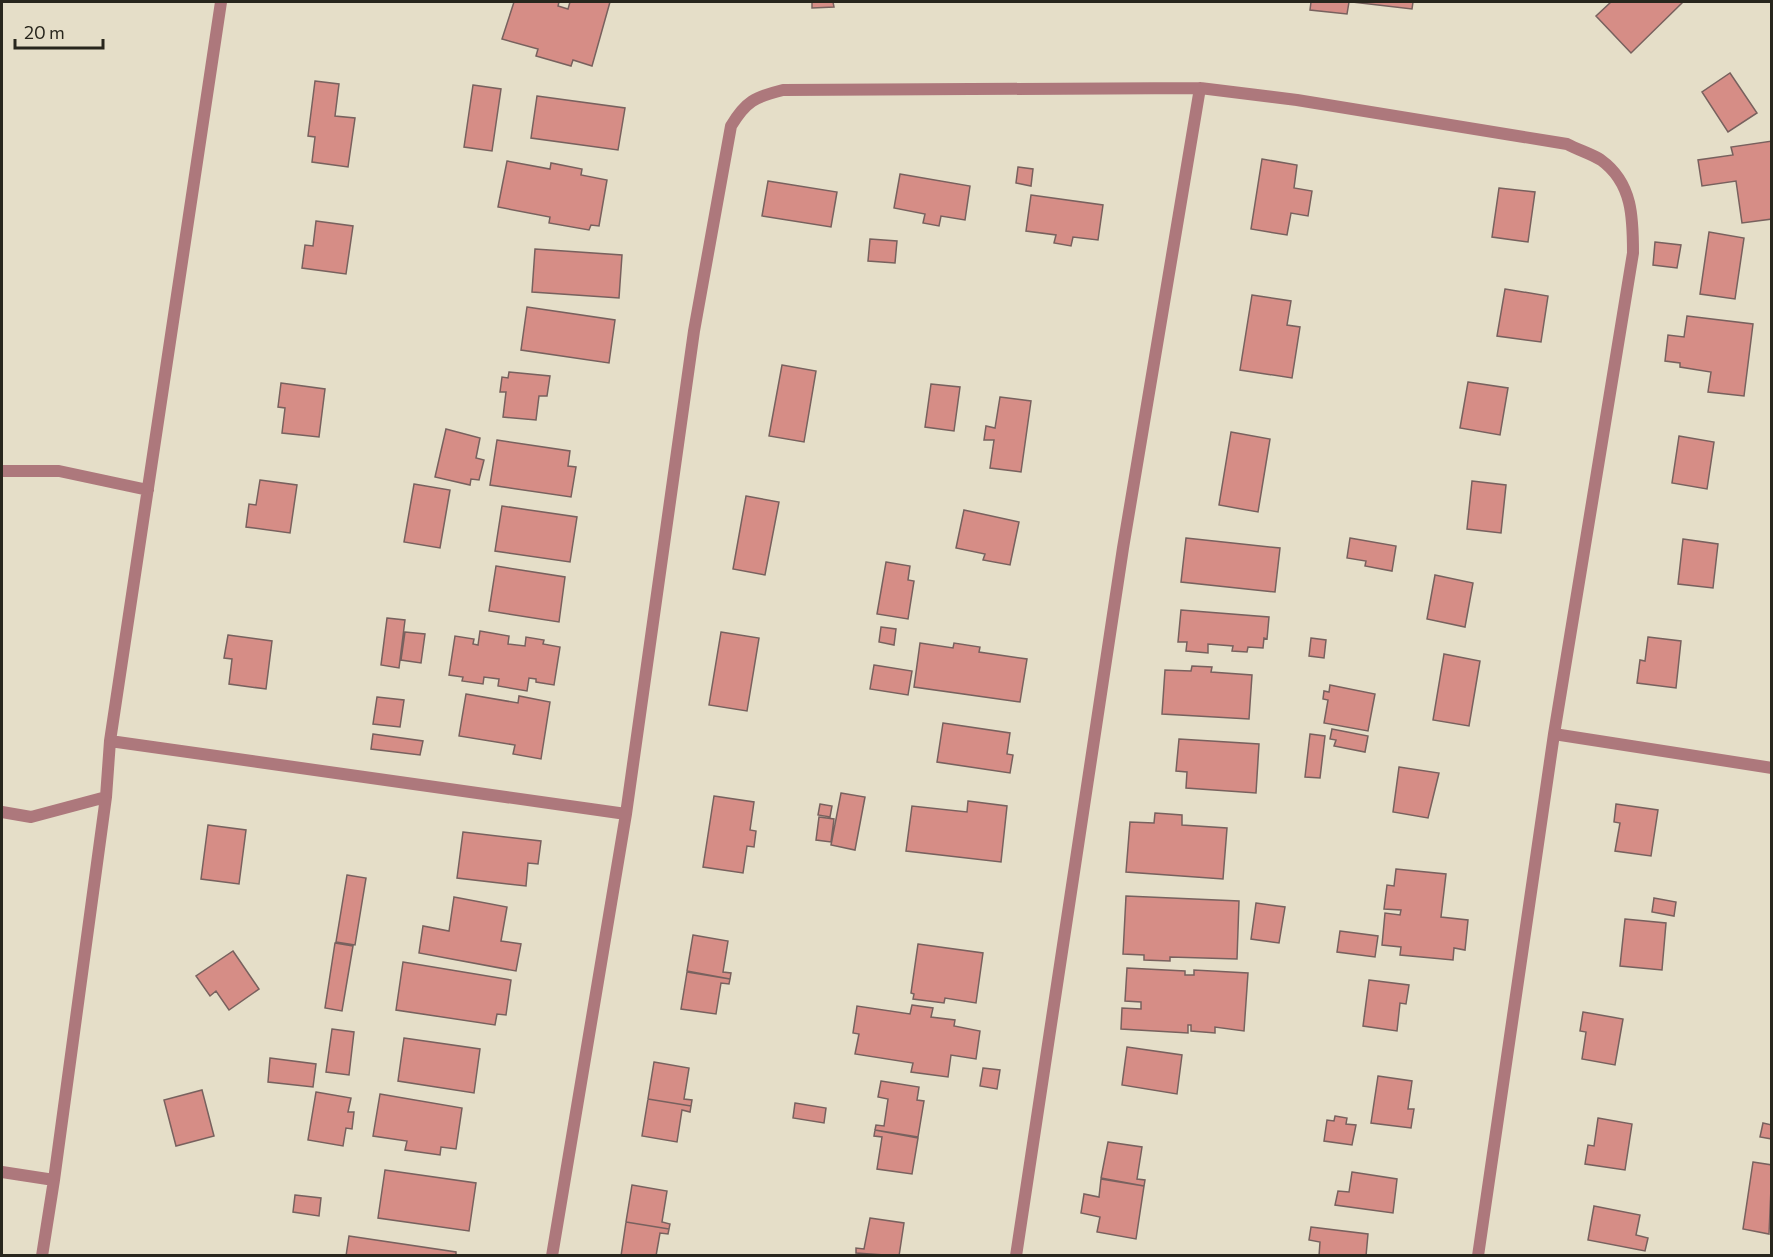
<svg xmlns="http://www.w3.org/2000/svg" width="1773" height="1257" font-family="Commissioner,sans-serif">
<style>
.building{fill:#d68d86;stroke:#78615e;stroke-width:1.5}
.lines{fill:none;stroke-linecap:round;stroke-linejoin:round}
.street{stroke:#ad787c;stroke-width:12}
</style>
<rect width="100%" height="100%" fill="#e5dec8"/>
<!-- building -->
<path class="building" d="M 514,2 L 559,2 L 558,6 L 568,9 L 570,2 L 610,2 L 592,66 L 573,60 L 571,66 L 536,56 L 538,49 L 502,39 Z
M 812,2 L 833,2 L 834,7 L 812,8 Z
M 1311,2 L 1349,2 L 1347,14 L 1310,10 Z
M 1352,2 L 1413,2 L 1412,9 Z
M 1611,2 L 1683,2 L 1631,53 L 1596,16 Z
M 1730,73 L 1757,113 L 1728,132 L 1702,92 Z
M 315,81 L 339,84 L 335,116 L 355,118 L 348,167 L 312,162 L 315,137 L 308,136 Z
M 473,85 L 501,89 L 492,151 L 464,147 Z
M 537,96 L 625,108 L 618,150 L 531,138 Z
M 1772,141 L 1772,219 L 1742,223 L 1736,181 L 1702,186 L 1698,160 L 1733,155 L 1731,147 Z
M 1262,159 L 1297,165 L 1294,188 L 1312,191 L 1308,216 L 1291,213 L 1287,235 L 1251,229 Z
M 507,161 L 550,169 L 551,163 L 582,169 L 581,175 L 607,180 L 599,226 L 591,225 L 589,230 L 549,223 L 550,217 L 498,207 Z
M 1018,167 L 1033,169 L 1031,186 L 1016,183 Z
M 900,174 L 970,186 L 965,220 L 941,216 L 939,226 L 923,223 L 925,214 L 894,208 Z
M 768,181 L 837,192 L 831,227 L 762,216 Z
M 1499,188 L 1535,192 L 1528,242 L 1492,237 Z
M 1031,195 L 1103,205 L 1098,240 L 1073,237 L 1071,246 L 1054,243 L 1056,235 L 1026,231 Z
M 316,221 L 353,226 L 346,274 L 302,268 L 305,245 L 313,246 Z
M 1709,232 L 1744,238 L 1735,299 L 1700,294 Z
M 870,239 L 897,241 L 895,263 L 868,261 Z
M 1655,242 L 1681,245 L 1677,268 L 1653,265 Z
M 535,249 L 622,255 L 619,298 L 532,292 Z
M 1505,289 L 1548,296 L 1541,342 L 1497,336 Z
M 1252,295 L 1291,301 L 1287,325 L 1300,327 L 1292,378 L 1240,370 Z
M 527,307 L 615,320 L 609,363 L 521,350 Z
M 1687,316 L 1753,324 L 1744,396 L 1708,392 L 1711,372 L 1680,367 L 1680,363 L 1665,361 L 1668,335 L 1684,337 Z
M 782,365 L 816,371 L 804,442 L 769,436 Z
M 509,372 L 550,376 L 547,396 L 539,396 L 536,420 L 503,417 L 506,392 L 500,392 L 502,377 L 508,378 Z
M 1468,382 L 1508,388 L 1500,435 L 1460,428 Z
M 281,383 L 325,389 L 319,437 L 282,433 L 285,408 L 278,407 Z
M 931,384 L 960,387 L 954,431 L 925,427 Z
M 1000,397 L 1031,401 L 1021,472 L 990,468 L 994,440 L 984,440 L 986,426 L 995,428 Z
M 446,429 L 480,438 L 476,458 L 484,460 L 479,480 L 471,479 L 470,485 L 435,477 Z
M 1231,432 L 1270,439 L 1258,512 L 1219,505 Z
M 1679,436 L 1714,442 L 1707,489 L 1672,483 Z
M 497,440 L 570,451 L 568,466 L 576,467 L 571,497 L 490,485 Z
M 260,480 L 297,485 L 290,533 L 246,527 L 249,504 L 256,505 Z
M 1472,481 L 1506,485 L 1501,533 L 1467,529 Z
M 414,484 L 450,490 L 440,548 L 404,542 Z
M 746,496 L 779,502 L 765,575 L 733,569 Z
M 502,506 L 577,517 L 570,562 L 495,551 Z
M 964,510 L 1019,522 L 1010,565 L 983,560 L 985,554 L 956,548 Z
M 1186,538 L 1280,548 L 1275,592 L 1181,582 Z
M 1350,538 L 1396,546 L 1392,571 L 1365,566 L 1366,561 L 1347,558 Z
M 1683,539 L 1718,544 L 1713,588 L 1678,584 Z
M 886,562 L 910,566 L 908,580 L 914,581 L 908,619 L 877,614 Z
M 496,566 L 565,577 L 559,622 L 489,611 Z
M 1435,575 L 1473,583 L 1465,627 L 1427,619 Z
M 1181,610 L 1269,617 L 1267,639 L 1264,638 L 1263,648 L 1248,647 L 1247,652 L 1232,651 L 1233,646 L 1208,644 L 1208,653 L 1186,651 L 1187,642 L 1178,642 Z
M 387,618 L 405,620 L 399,668 L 381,665 Z
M 881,627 L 896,629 L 894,645 L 879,642 Z
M 480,631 L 509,636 L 508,644 L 525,646 L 526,637 L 544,640 L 543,644 L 560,647 L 554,685 L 536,682 L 536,679 L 529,678 L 527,691 L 498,686 L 499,679 L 484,677 L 483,684 L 462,681 L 463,677 L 449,675 L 455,636 L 474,639 L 473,644 L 478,645 Z
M 405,632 L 425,634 L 421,663 L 401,660 Z
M 721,632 L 759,638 L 747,711 L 709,705 Z
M 228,635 L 272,641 L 266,689 L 229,684 L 232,659 L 224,658 Z
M 1648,637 L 1681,641 L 1676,688 L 1637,683 L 1640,660 L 1645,661 Z
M 1311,638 L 1326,640 L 1324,658 L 1309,656 Z
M 920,643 L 953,648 L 954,643 L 980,647 L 979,652 L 1027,659 L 1020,702 L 914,687 Z
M 1444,654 L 1480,661 L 1469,726 L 1433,720 Z
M 874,665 L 912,671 L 908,695 L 870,689 Z
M 1192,666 L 1212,667 L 1211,672 L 1252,675 L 1249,719 L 1162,714 L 1165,670 L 1191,671 Z
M 1330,685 L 1375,694 L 1368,731 L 1324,723 L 1328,700 L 1323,699 L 1324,691 L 1329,692 Z
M 466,694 L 518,703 L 519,696 L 550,702 L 541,759 L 513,754 L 515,745 L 459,736 Z
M 377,697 L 404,700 L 400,727 L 373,724 Z
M 943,723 L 1010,733 L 1007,754 L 1013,755 L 1010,773 L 937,762 Z
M 1332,729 L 1368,736 L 1365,752 L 1334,746 L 1336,740 L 1330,739 Z
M 373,734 L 423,741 L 420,755 L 371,749 Z
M 1310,734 L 1325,736 L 1320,778 L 1305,777 Z
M 1179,739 L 1259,744 L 1256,793 L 1186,788 L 1187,772 L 1176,771 Z
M 1399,767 L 1439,773 L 1428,818 L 1393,812 Z
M 841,793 L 865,797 L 855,850 L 831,845 Z
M 714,796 L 754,802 L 750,830 L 756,831 L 754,847 L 747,846 L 743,873 L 703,867 Z
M 968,801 L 1007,806 L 1001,862 L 906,851 L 912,806 L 967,812 Z
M 820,804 L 832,806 L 830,817 L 818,815 Z
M 1616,804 L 1658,810 L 1651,856 L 1615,851 L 1620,823 L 1614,822 Z
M 1155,813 L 1182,815 L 1182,825 L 1227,828 L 1223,879 L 1126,872 L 1130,822 L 1154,823 Z
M 819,817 L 834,819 L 831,842 L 816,840 Z
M 208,825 L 246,830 L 239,884 L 201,879 Z
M 463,832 L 541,841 L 538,864 L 528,863 L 526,886 L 457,878 Z
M 1396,869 L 1446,874 L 1441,917 L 1468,920 L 1465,950 L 1454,948 L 1453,960 L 1400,955 L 1401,947 L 1382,945 L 1385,913 L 1400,915 L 1401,910 L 1384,909 L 1387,885 L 1394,886 Z
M 347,875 L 366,878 L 355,945 L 336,942 Z
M 1126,896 L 1239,901 L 1237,959 L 1170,957 L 1170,961 L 1144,960 L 1144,955 L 1123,954 Z
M 454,897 L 507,907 L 501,941 L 521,944 L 516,971 L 419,953 L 423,926 L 449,931 Z
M 1654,898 L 1676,902 L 1674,916 L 1652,912 Z
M 1256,903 L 1285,907 L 1279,943 L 1251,939 Z
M 1625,919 L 1666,923 L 1662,970 L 1620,966 Z
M 1340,931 L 1378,936 L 1375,957 L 1337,952 Z
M 693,935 L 728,941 L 723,972 L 731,973 L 730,979 L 687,971 Z
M 335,943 L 353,946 L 342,1011 L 325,1008 Z
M 918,944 L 983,953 L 976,1003 L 945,998 L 944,1003 L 913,999 L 914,994 L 911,993 Z
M 233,951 L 259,989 L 229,1010 L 216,991 L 210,996 L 196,976 Z
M 403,962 L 511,980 L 506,1015 L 497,1014 L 495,1025 L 396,1010 Z
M 1127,968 L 1185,971 L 1185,975 L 1194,975 L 1194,970 L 1248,973 L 1244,1031 L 1215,1027 L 1215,1033 L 1191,1031 L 1191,1025 L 1188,1025 L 1188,1033 L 1121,1029 L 1122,1008 L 1141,1009 L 1141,1002 L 1125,1001 Z
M 687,972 L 730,979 L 729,984 L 721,983 L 716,1014 L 681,1009 Z
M 1369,980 L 1409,985 L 1406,1004 L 1400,1003 L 1397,1031 L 1363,1026 Z
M 912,1005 L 933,1008 L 931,1017 L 955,1020 L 954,1026 L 980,1031 L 976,1059 L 951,1055 L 948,1077 L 911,1072 L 913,1063 L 855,1054 L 859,1034 L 853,1033 L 857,1006 L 910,1014 Z
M 1583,1012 L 1623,1019 L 1615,1065 L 1582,1059 L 1586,1032 L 1580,1031 Z
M 332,1029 L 354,1032 L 349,1075 L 326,1072 Z
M 404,1038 L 480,1049 L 474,1093 L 398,1081 Z
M 1127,1047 L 1182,1055 L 1177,1094 L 1122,1085 Z
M 270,1058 L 316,1064 L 313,1087 L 268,1082 Z
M 654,1062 L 689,1068 L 684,1099 L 692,1100 L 691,1106 L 648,1099 Z
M 983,1068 L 1000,1070 L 997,1089 L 980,1086 Z
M 1378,1076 L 1412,1081 L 1408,1109 L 1414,1109 L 1411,1128 L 1371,1123 Z
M 881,1081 L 919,1087 L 917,1100 L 924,1101 L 918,1137 L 875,1130 L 876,1125 L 884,1126 L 888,1099 L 878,1097 Z
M 202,1090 L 214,1136 L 176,1146 L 164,1100 Z
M 316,1092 L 351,1098 L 348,1112 L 354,1112 L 352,1129 L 346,1128 L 343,1146 L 308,1140 Z
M 380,1094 L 462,1108 L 456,1149 L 441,1147 L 440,1155 L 405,1150 L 407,1141 L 373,1136 Z
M 648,1099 L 691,1106 L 690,1112 L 682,1110 L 677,1142 L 642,1136 Z
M 795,1103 L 826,1108 L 824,1123 L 793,1118 Z
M 1335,1116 L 1347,1118 L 1346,1124 L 1356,1125 L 1352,1145 L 1324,1141 L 1327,1120 L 1334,1121 Z
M 1598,1118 L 1632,1124 L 1625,1170 L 1585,1164 L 1588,1145 L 1594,1146 Z
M 1763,1123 L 1772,1125 L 1772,1139 L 1760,1137 Z
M 875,1130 L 918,1138 L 912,1174 L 877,1169 L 882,1137 L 874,1136 Z
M 1108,1142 L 1142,1147 L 1137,1179 L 1145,1180 L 1144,1186 L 1101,1178 Z
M 1753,1162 L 1772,1165 L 1769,1234 L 1743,1229 Z
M 385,1170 L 476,1183 L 469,1231 L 378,1218 Z
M 1352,1172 L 1397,1179 L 1393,1213 L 1335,1205 L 1338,1191 L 1349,1192 Z
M 1101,1179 L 1144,1186 L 1136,1239 L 1097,1232 L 1100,1217 L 1081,1213 L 1084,1194 L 1099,1197 Z
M 632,1185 L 667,1191 L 662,1222 L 670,1224 L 669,1229 L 626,1222 Z
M 295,1195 L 321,1198 L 319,1216 L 293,1212 Z
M 1594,1206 L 1640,1215 L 1636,1235 L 1648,1238 L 1645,1251 L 1588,1240 Z
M 870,1218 L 904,1223 L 899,1256 L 856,1253 L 856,1248 L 864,1249 Z
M 626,1222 L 669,1229 L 668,1234 L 660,1233 L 656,1256 L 621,1256 Z
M 1311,1227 L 1368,1234 L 1366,1256 L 1319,1256 L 1320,1242 L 1309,1240 Z
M 349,1236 L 456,1252 L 456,1256 L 346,1256 Z"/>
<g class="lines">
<!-- street -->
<path class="street" d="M 2,471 L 59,471 L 148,490
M 1554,734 L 1772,768
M 110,741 L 626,814
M 2,812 L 31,817 L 106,797
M 2,1172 L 54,1180
M 42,1256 L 54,1180 L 106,797 L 110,741 L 221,2
M 552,1256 L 626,814 L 694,331 L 731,126 C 746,101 755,97 783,90 L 1200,88 L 1297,100 L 1567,144 C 1578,150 1592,154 1601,160 C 1633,183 1633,219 1633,253 L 1554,734 L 1478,1256
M 1016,1256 L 1123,548 L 1200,88"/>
</g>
<!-- border -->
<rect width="1773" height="1257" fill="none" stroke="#28261d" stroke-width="6"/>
<!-- scale -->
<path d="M15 39v9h88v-9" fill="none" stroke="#28261d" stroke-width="3"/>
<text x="24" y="39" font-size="18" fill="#28261d" stroke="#e5dec8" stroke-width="4.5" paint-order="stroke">20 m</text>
</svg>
